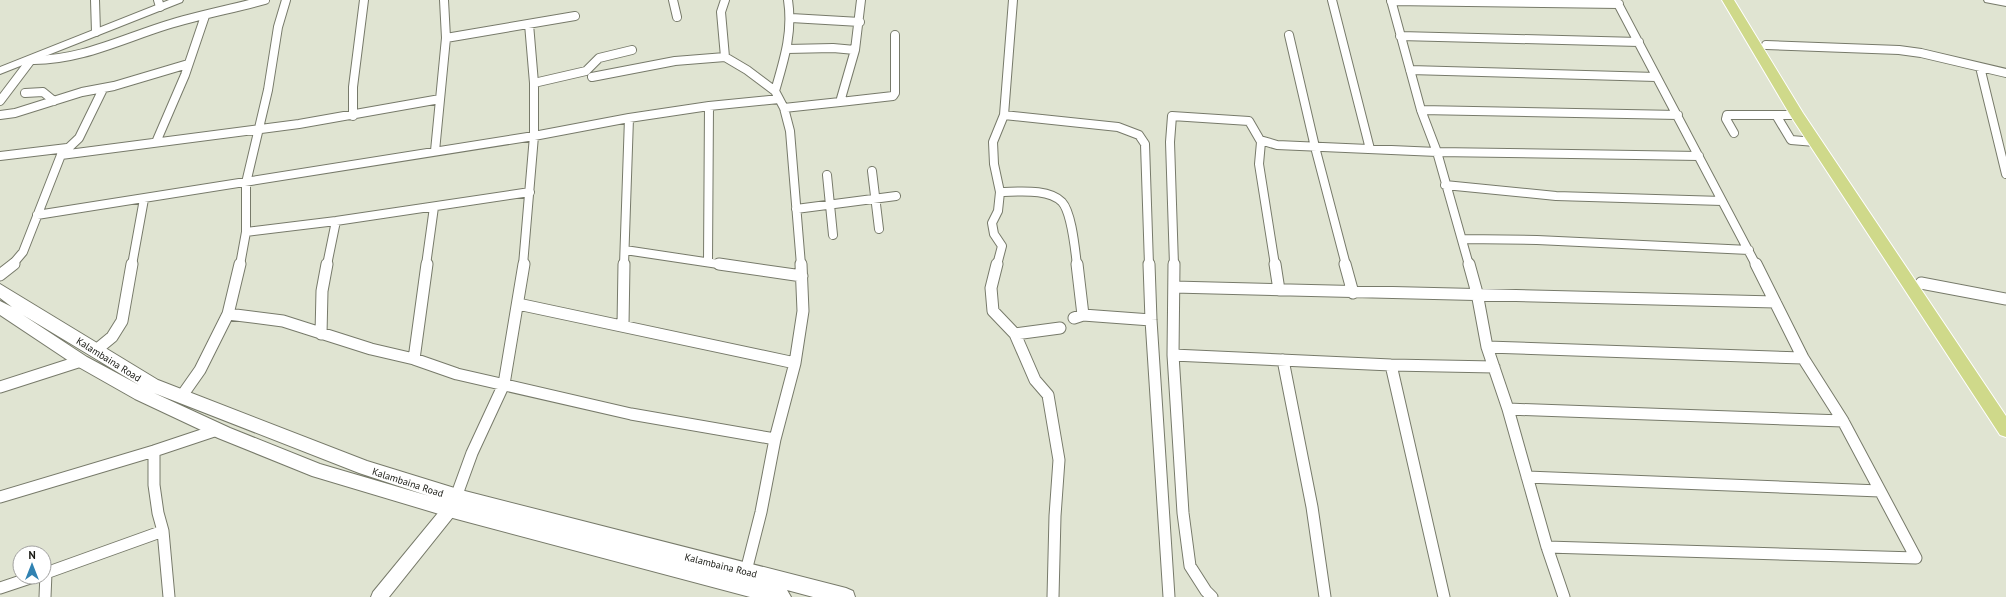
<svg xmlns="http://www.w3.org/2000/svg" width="2006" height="597" font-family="'PT Sans',sans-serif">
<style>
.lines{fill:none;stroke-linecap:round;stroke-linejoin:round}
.minor-far1-casing{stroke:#777a6a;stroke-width:10}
.minor-casing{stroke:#777a6a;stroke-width:13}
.tertiary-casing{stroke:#777a6a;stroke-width:2}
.secondary-casing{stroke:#777a6a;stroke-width:2}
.primary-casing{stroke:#fff;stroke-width:2}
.minor-far1{stroke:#fff;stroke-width:8}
.minor{stroke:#fff;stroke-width:11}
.tertiary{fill:#fff;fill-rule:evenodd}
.secondary{fill:#fff;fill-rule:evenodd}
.primary{fill:#cfd98a;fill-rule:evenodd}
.labels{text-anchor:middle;stroke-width:3;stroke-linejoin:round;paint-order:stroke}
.street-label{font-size:10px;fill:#161711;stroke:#fff}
</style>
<rect width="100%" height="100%" fill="#e0e4d2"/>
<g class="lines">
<!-- minor-far1 casing -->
<g class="minor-far1-casing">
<path id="minor-far1" d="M 95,0 L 96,32
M 158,0 L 160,7
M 673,0 L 677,17
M 725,0 L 721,12 L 725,57 L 747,70 L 775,91
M 788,0 C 793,33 784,60 775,91 L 784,108 L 790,131 L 801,265
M 1013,0 L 1004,115 L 993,142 L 994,164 L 1000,192 C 1018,192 1048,188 1062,202 C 1072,213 1075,250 1077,265
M 1332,0 L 1370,149
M 1391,0 L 1421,110 L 1437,152 L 1469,265
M 1616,0 L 1756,265
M 1391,1 L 1619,4
M 791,18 L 860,22
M 1289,35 L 1315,147 L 1346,265
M 1400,36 L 1639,42
M 446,38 L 575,16
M 1766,45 L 1899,50 L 1921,53 L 2006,73
M 787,49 L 833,48 L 855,50
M 1980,67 L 2006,174
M 1410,70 L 1656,77
M 592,77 L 675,61 L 725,57
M 534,83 L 586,71 L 599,58 L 632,50
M 25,93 L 43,92 L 54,101
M 0,101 L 31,60 C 79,61 122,39 167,25 C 199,15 232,9 265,0
M 840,102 L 893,96 L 895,93 L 895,35
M 784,108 L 840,102 L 855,50 L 861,0
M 1421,110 L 1678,115
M 0,115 L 15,113 L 82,92 L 114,86 L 188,64
M 1004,115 L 1118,127 L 1139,135 L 1145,144 L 1149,265
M 1797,115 L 1776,115 L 1791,140 L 1815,142
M 353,116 L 353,87 L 364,0
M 1734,133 L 1726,119 L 1727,115 L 1776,115
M 157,140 L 185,75 L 205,16
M 1261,142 L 1259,164 L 1275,265
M 435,151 L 446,38 L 444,0
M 61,155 L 299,124 L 440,99
M 0,156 L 67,148
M 872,171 L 879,229
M 827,175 L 833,235
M 1445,185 L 1556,196 L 1722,201
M 796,209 L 896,196
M 37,215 L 534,136 L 629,118 L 709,106 L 779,99
M 246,232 L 336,221 L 530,192
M 1462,239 L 1537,240 L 1749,250
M 625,250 L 725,265
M 708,262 L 709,106
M 12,265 L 23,252 L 61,155 L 79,138 L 103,89
M 132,265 L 144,199
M 240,265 L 246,232 L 246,183 L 268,90 L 278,27 L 286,0
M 327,265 L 336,221
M 426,265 L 434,207
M 523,265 L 534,136 L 534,83 L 529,24
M 624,265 L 629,118
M 997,265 L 1002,246 L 994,234 L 992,223 L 998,211 L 1000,192
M 1174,265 L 1170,142 L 1172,116 L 1249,121 L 1260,140 L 1277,145 L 1437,152 L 1699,156"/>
</g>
<!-- minor casing -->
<g class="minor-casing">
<path id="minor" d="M 719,264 L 802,276
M 997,264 L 991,288 L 993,311 L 1015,334 L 1035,380 L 1048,395 L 1059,460 L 1055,516 L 1053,597
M 1149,264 L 1151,320 L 1169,597
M 1174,264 L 1173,355 L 1183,513 L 1190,566 L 1206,591 L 1212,597
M 1275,264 L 1279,290
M 1345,264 L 1353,293
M 1469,264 L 1477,293 L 1487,347 L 1508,409 L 1547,547 L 1564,597
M 0,275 L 14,264
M 1921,283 L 2006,299
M 1174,287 L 1775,302
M 518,304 L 795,363
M 228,314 L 283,321 L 371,349 L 414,359 L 457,374 L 631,414 L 775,439
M 1083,315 L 1151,320
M 1074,318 L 1083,315 L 1077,264
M 623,325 L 624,264
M 321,334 L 322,291 L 327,264
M 1015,334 L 1060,328
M 1487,347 L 1803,358
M 95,351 L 112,337 L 122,321 L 132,264
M 1173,355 L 1391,365 L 1494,367
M 414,359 L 427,264
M 1283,360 L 1312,507 L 1325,597
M 1391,365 L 1444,597
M 0,387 L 81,361
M 181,397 L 200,370 L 228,314 L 240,264
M 1508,409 L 1843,421
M 154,451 L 154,485 L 158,513 L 163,531 L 169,597
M 1527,477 L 1880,491
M 0,497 L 154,451 L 217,430
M 456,497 L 472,453 L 504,384 L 524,264
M 1547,547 L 1916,558 L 1843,421 L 1803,358 L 1756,264
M 746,571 L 761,512 L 775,439 L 795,363 L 803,311 L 801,264
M 44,573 L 46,573 L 45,597
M 46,573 L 163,531
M 0,588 L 33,577"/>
</g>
<!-- tertiary casing -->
<g class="tertiary-casing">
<path id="tertiary" d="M 169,0 L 183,0 L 182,2 L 0,74 L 0,67 Z
M 1984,0 L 2006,0 L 2006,6 L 1985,2 Z
M 456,495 L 461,497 L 464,502 L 461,507 L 389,597 L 371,597 L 373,592 L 451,497 Z"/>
</g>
<!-- secondary casing -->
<g class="secondary-casing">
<path id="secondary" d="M 0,284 L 158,380 L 367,461 L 461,490 L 846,588 L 853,591 L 855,597 L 813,597 L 787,590 L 791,597 L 750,597 L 449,517 L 312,476 L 218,438 L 135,399 L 75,365 L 0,315 L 0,301 L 12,307 L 0,298 ZM 23,315 L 139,385 L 87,357 ZM 154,393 L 359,473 L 429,496 L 320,464 L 230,428 Z"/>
</g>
<!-- primary casing -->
<g class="primary-casing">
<path id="primary" d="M 1722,0 L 1734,0 L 1803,113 L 2006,416 L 2006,437 L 2000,435 L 1792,118 Z"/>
</g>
<!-- minor-far1 -->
<use href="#minor-far1" class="minor-far1"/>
<!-- minor -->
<use href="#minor" class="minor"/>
<!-- tertiary -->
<use href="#tertiary" class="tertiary"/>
<!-- secondary -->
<use href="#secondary" class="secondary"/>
<!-- primary -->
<use href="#primary" class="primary"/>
</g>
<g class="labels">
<!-- street labels -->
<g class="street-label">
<text transform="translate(109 359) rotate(32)" y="4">Kalambaina Road</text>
<text transform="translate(408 482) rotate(18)" y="4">Kalambaina Road</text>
<text transform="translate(721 565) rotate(14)" y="4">Kalambaina Road</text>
</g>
</g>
<!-- north arrow -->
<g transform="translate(32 565)"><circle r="19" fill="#ffffff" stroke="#a2a2a0"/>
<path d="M0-3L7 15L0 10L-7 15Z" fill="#3082b2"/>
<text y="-6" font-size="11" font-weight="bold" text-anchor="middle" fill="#161711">N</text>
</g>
</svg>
